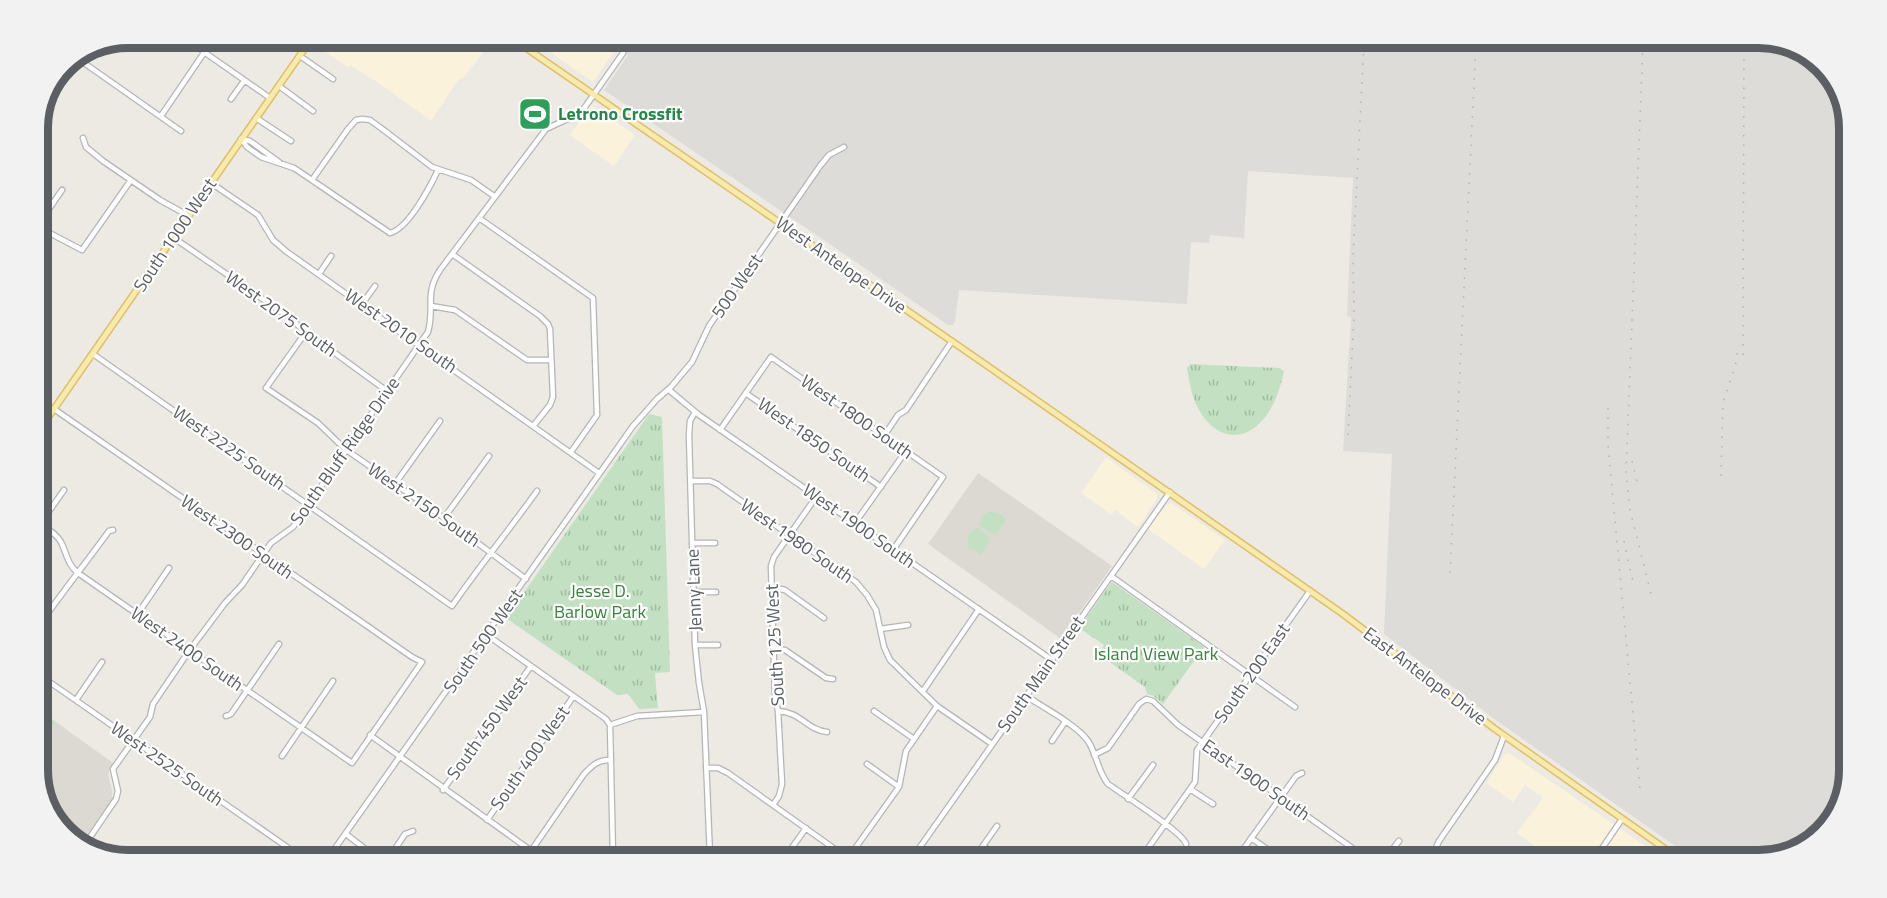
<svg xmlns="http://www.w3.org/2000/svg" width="1887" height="898" font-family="'Titillium Web',sans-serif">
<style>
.commercial{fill:#faf2db}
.industrial{fill:#dedcd8}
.education{fill:#dcd9d2}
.grass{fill:#c3e1c2}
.park{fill:url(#park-tufts)}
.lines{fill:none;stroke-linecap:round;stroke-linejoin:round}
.minor-casing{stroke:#b4b5b9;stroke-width:7}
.major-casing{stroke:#e1be67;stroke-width:8}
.minor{stroke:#fff;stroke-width:4.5}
.major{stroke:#f6eaaf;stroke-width:5}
.rail{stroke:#b1b2b2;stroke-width:1.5;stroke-dasharray:1.5 8;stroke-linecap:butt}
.labels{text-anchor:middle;stroke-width:4.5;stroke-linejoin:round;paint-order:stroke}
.leisure-label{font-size:18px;font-weight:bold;fill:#27864d;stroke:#fff;text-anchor:start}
.street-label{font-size:18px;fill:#5b5e62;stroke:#fff}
.park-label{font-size:18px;fill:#3e7f40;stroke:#fff}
.rim{fill:none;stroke:#5b5e62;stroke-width:8}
</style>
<defs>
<pattern id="park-tufts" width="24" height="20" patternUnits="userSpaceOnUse" patternTransform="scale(1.5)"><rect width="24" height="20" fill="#c3e1c2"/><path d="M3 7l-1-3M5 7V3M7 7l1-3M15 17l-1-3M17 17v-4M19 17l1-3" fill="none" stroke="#a1baa1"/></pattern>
</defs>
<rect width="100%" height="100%" fill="#eceae3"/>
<!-- commercial -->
<path class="commercial" d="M 320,38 L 497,39 L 490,49 L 484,51 L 464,77 L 458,80 L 431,121 L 379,83 L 350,65 L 348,67 L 315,45 Z
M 531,39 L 607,40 L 617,47 L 593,82 Z
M 591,105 L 635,135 L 614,166 L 570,135 Z
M 1106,457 L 1157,494 L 1157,499 L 1138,527 L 1115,510 L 1111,514 L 1081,493 Z
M 1171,503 L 1225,540 L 1204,569 L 1148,529 L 1166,506 Z
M 1509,753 L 1666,860 L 1554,860 L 1517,833 L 1543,798 L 1525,785 L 1513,802 L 1486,783 L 1505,754 Z"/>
<!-- industrial -->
<path class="industrial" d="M 633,40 L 1794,45 L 1834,78 L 1849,123 L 1842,805 L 1809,845 L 1759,860 L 1695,860 L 1497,721 L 1384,634 L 1392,454 L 1343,451 L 1351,317 L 1347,316 L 1353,178 L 1248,171 L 1244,238 L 1210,235 L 1209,243 L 1191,242 L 1187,304 L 959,290 L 955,321 L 953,325 L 948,325 L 604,90 L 628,55 L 624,52 Z"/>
<!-- education -->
<path class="education" d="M 978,473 L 1112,566 L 1061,639 L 928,544 Z
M 56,722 L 113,763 L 108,774 L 112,791 L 112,800 L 81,843 L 53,820 L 38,776 L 38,748 Z"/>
<!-- grass -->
<path class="grass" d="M 989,511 L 1001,514 L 1006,520 L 997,533 L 992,534 L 979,525 L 983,515 Z
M 977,528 L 989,537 L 990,541 L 981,554 L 969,548 C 966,538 968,532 977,528 Z"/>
<!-- park -->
<path class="park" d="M 1190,364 L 1279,368 L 1284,371 C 1281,385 1277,398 1270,410 C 1248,447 1213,441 1196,404 C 1191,393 1189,380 1187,368 Z
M 649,414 L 662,417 L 670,672 L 655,673 L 658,708 L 639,709 L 628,694 L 617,695 L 506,618 Z
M 1112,582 L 1204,647 L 1163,704 L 1154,696 L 1147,694 L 1145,687 L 1098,654 L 1104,645 L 1079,628 Z
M 38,709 L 56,722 L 38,748 Z"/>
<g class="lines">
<!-- minor casing -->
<g class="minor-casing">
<path id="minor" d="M 184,38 L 270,98
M 265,38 L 271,38
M 300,56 L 333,79
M 77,58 L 181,131
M 279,86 L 313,111
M 231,99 L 244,81
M 161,116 L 214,38
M 256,118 L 291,141
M 83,138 L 86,147 L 103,161 L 160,200 L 189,216
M 241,139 L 247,147 L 261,157 L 294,168 L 390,233 C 408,229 430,187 438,170
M 241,139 L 250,141 L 279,162
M 312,180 L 348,129 L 356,120 L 362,119 L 370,120 L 381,128 L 432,167 L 471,180 L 494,196
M 211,183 L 258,215 L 273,240 L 287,252 L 599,473
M 479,218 L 593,298 L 597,415 L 571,452
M 38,225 L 62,190
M 38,227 L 82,250 L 131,180
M 174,238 L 286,315 L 306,332 L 387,391
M 452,254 L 540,316 L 548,324 L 550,329 L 553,397 L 550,405 L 534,425
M 319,274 L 331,256
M 38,296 L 41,295
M 362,304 L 375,286
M 431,306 L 455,310 L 527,360 L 551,360
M 306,332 L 266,388 L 318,423 L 345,449 L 444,518 L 526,579
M 93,354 L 452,606 C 479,567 509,530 537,491
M 669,390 L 699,415 L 1052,660
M 747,394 L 881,487
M 695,412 L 690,421 L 689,435 L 695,645 L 699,683 L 704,712 L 710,856
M 720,430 L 771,357 L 943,477 L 893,550
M 884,436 L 898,415 L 906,410 L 952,341
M 691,481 L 710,481 L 717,484 L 856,582 L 867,595 L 876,610 L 884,647 L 890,660 L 937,706 L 992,744
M 395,484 L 440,421
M 444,518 L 489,456
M 38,522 C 46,528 56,533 61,542 C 67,554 67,564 78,573 L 352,763 L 422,662 L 412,657 L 54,409
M 855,523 L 906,451
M 40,524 L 64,490
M 692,543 L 715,543
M 1111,576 L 1295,707
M 771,590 L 781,589 L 785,590 L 824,618
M 694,592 L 716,592
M 137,615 L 169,568
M 38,627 C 61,594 85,564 109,531 L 113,530
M 880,629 L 908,625
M 487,635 L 606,719 L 610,725
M 695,645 L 718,645
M 773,648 L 785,650 L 826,678 L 833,679
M 38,674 L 297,854
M 923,691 L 979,609
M 1026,696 C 1043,707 1078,726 1088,741 C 1097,755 1098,772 1108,784 C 1122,794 1183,832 1186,844
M 76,700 L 102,662
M 778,711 C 801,712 807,730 827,732
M 874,711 L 914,739
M 226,716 L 231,714 L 279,644
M 610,725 L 613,856
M 610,725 L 637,716 L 704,712
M 370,735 L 537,855
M 1052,741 L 1065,722
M 1094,755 L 1108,748 L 1139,704 L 1146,699 L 1153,701 L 1178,725 L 1368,859
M 282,756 L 333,681
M 867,764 L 899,787
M 706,768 L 718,768 L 728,773 L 846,857
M 1190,789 L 1213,804
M 443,790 L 531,666
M 1128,799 L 1153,765
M 773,805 L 779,796 L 782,784 L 778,711 L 775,697 L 771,566 L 774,557 L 816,497
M 487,820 L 573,697
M 346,834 L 373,855
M 1251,838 L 1280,858
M 84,846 L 116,799 L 118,791 L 113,769 L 150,717 L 153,704 L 189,651 L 225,603 L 242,585 L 271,543 L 293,527 L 428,332 C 435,307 424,294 440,270 L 546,129 L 576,115 L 585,107 L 623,53
M 983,846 L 999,857
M 531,851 L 584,774 C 592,766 598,759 611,760
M 331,854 L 633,426 L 657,399 L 671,387 L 692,362 L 709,326 L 820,166 L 829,155 L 844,147
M 391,855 L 405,834 L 413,831
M 786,856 L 806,828
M 849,857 L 899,787 L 906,751 L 937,706
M 913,857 L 1170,492
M 975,857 L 997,826
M 1141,858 L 1195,782 L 1197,750 L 1310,591
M 1237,858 L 1296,776 L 1302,773
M 1385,859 L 1399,841
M 1431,859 L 1439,841 L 1495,760 L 1504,736
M 1594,860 L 1622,819"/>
</g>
<!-- major casing -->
<g class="major-casing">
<path id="major" d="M 513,39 L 979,360 L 1343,614 L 1495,729 L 1681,860
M 38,432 L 312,38"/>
</g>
<!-- minor -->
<use href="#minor" class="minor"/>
<!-- major -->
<use href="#major" class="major"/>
<!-- rail -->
<path class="rail" d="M 1643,44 L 1626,472 L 1630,510 L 1652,598
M 1743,355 L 1744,44
M 1608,408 L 1608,445 L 1640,790
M 1348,435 L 1354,314 L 1353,257 L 1364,43
M 1632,461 L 1637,482
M 1721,476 L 1723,402 L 1735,367 L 1739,345
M 1624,541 L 1633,582
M 1450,573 L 1476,43
M 1836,812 L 1843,746"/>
</g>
<!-- icons -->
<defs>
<g id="stadium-square" transform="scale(1.725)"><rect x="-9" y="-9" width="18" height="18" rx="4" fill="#2e9e5b" stroke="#fff"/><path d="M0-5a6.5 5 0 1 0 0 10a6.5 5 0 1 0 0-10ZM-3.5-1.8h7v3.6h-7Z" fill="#fff"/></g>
</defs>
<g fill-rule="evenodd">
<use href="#stadium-square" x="535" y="114"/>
</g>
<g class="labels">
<!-- leisure labels -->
<g class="leisure-label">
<text x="558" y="120">Letrono Crossfit</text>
</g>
<!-- street labels -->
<g class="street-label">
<text transform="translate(175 235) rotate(-56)" y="6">South 1000 West</text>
<text transform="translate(841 265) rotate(35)" y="6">West Antelope Drive</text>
<text transform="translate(737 286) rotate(-55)" y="6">500 West</text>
<text transform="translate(281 314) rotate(36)" y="6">West 2075 South</text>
<text transform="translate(401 331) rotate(35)" y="6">West 2010 South</text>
<text transform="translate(857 417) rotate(35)" y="6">West 1800 South</text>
<text transform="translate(814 440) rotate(35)" y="6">West 1850 South</text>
<text transform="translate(229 448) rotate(35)" y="6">West 2225 South</text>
<text transform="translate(345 451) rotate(-55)" y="6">South Bluff Ridge Drive</text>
<text transform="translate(424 505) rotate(35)" y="6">West 2150 South</text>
<text transform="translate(859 526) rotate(35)" y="6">West 1900 South</text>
<text transform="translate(237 537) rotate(35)" y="6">West 2300 South</text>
<text transform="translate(797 541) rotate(35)" y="6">West 1980 South</text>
<text transform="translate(694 590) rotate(-92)" y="6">Jenny Lane</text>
<text transform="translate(483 641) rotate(-55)" y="6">South 500 West</text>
<text transform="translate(775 645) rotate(-93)" y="6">South 125 West</text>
<text transform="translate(187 649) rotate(35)" y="6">West 2400 South</text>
<text transform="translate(1252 673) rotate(-55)" y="6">South 200 East</text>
<text transform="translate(1041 674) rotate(-55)" y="6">South Main Street</text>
<text transform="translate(1425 676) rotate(37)" y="6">East Antelope Drive</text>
<text transform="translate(487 728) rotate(-54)" y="6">South 450 West</text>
<text transform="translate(530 758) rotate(-55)" y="6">South 400 West</text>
<text transform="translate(167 764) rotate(35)" y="6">West 2525 South</text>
<text transform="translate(1256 780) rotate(35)" y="6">East 1900 South</text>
</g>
<!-- park labels -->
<g class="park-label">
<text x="600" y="597">Jesse D.<tspan x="600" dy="21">Barlow Park</tspan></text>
<text x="1156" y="660">Island View Park</text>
</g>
</g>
<!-- crop -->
<path d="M0 0H1887V898H0ZM128 48H1759A80 80 0 0 1 1839 128V770A80 80 0 0 1 1759 850H128A80 80 0 0 1 48 770V128A80 80 0 0 1 128 48Z" fill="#f2f2f2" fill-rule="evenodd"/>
<path class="rim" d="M128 48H1759A80 80 0 0 1 1839 128V770A80 80 0 0 1 1759 850H128A80 80 0 0 1 48 770V128A80 80 0 0 1 128 48Z"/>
</svg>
